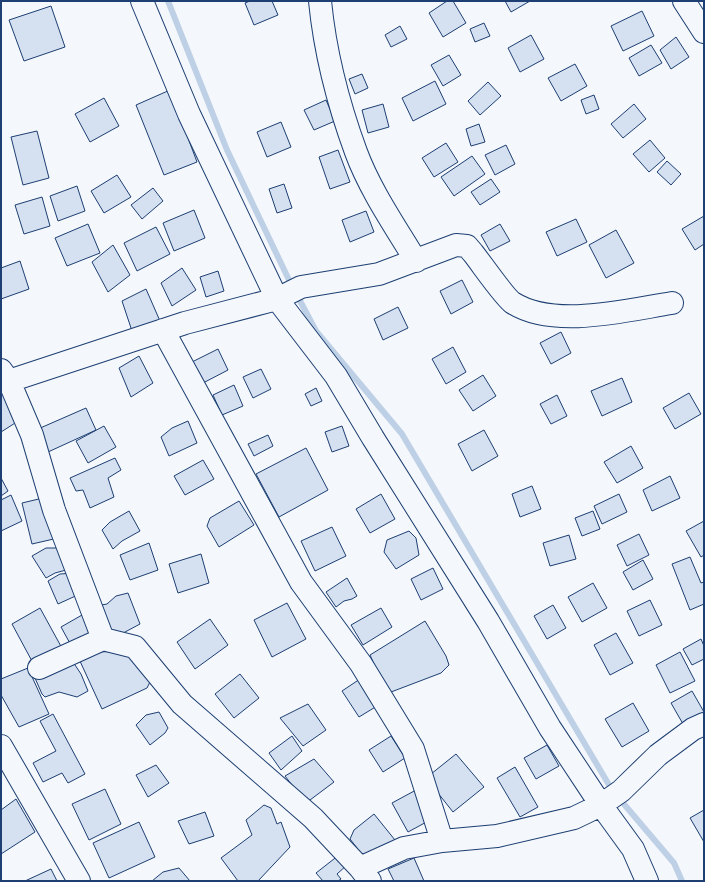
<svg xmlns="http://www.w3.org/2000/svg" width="705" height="882" font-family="'Times New Roman',serif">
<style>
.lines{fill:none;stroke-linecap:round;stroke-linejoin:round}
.stream{stroke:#bed0e5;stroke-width:6}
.building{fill:#d5e0f0;stroke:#1d3f73}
.minor-casing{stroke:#1d3f73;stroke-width:24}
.minor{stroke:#f4f7fb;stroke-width:22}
</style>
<rect width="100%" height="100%" fill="#f4f7fb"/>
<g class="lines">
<!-- stream -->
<path class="stream" d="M 168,1 L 227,150 L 289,280 L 316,331 L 402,434 L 612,790 L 674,863 L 682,881"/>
</g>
<!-- building -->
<path class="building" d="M 250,1 L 272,1 L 278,15 L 254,25 L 245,3 Z
M 447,1 L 453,1 L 466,23 L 443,37 L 429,13 Z
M 505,1 L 530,1 L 511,12 Z
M 51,6 L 65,47 L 24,61 L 9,20 Z
M 642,11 L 654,36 L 623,51 L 611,26 Z
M 484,23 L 490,36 L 475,42 L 470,29 Z
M 400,26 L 407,39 L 391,47 L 385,35 Z
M 531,35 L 544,59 L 520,72 L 508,48 Z
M 676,37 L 689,57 L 671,69 L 660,50 Z
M 651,45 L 662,63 L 639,76 L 629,58 Z
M 449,55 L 461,75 L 443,86 L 431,65 Z
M 575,64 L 587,86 L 561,101 L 548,78 Z
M 362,74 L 368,88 L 355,94 L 349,79 Z
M 435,81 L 446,104 L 413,121 L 402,98 Z
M 488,82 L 501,96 L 480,115 L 468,101 Z
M 170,90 L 197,162 L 164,175 L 136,105 Z
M 594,95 L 599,109 L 586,114 L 581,100 Z
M 104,98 L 119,126 L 90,142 L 75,114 Z
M 326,100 L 335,121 L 314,130 L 304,110 Z
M 383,104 L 389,127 L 368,133 L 362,110 Z
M 634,104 L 646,119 L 623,138 L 611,124 Z
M 281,122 L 291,147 L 267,157 L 257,132 Z
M 479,124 L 485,142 L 471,146 L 466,129 Z
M 37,131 L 49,178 L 23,185 L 11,137 Z
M 650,140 L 665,158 L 649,172 L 633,154 Z
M 446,143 L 458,162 L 434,177 L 422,158 Z
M 506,145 L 515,164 L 495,175 L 485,155 Z
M 338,150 L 350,182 L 330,189 L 319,157 Z
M 472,156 L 485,174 L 454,196 L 441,177 Z
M 667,161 L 681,174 L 671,185 L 657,172 Z
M 117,175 L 131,197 L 104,213 L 91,191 Z
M 491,179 L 500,192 L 480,205 L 471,192 Z
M 284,184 L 292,208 L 277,213 L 269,189 Z
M 77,186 L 85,211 L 58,221 L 50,196 Z
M 153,188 L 163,201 L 142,219 L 131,205 Z
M 42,197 L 50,226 L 24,234 L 15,205 Z
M 194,210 L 205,238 L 174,251 L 163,223 Z
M 366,211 L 374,232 L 350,242 L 342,220 Z
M 704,216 L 704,244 L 695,250 L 682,229 Z
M 576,219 L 587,242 L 557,256 L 546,232 Z
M 88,224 L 100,253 L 67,266 L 55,238 Z
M 500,224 L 510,241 L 490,251 L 481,235 Z
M 156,227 L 170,254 L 137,271 L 124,243 Z
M 616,230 L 634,263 L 606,278 L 589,245 Z
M 113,245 L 130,275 L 108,292 L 92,262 Z
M 20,261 L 29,289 L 1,299 L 1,268 Z
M 182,268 L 196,290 L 172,306 L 161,283 Z
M 218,271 L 224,291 L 206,297 L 200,277 Z
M 462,280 L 473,302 L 451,314 L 440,291 Z
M 146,289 L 160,321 L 133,334 L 122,301 Z
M 398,307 L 408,328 L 383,340 L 374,319 Z
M 561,332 L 571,353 L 551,364 L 540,343 Z
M 453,347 L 466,372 L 446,384 L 432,359 Z
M 218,349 L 228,370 L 203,383 L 192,362 Z
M 139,356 L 153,383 L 131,397 L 119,368 Z
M 261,369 L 271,389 L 253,398 L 243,377 Z
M 483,375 L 496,396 L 473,411 L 459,390 Z
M 622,378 L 632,402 L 602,416 L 591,391 Z
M 234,385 L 243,406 L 222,415 L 213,395 Z
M 316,388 L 322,401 L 311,406 L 305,394 Z
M 6,390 L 23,418 L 1,432 L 1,393 Z
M 689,393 L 701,414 L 675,429 L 663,408 Z
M 557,395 L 567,416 L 551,424 L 540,404 Z
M 86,408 L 96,430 L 48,452 L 38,429 Z
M 188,421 L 197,443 L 169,456 L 161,437 L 172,428 Z
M 104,426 L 116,447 L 88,463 L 76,441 Z
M 342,426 L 349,446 L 332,452 L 325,432 Z
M 484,430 L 498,456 L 472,471 L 458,444 Z
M 268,435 L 273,446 L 254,456 L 248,444 Z
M 631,446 L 643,468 L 617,483 L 604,462 Z
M 306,448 L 328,490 L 279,517 L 256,474 Z
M 115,458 L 121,470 L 108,478 L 114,497 L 90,508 L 83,490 L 76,491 L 70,478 Z
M 203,460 L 214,479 L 185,495 L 174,476 Z
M 670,476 L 680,498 L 652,511 L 643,490 Z
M 1,478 L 8,491 L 1,496 Z
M 532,486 L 541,509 L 520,517 L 512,494 Z
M 381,494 L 395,519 L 370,533 L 356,509 Z
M 619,494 L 627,512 L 602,524 L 594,506 Z
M 11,495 L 22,521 L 1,531 L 1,500 Z
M 47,497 L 58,538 L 32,544 L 22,503 Z
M 239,501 L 254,525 L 219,547 L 207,526 L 210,518 Z
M 129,511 L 140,531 L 122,541 L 113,549 L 102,530 L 110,522 Z
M 593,511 L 600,529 L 582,536 L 575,518 Z
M 704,521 L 704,555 L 701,557 L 686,531 Z
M 332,527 L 346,556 L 315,571 L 301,541 Z
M 409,531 L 416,538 L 419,555 L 396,569 L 384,552 L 387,540 Z
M 639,534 L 649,555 L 627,566 L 617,545 Z
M 569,535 L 576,559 L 550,566 L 543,543 Z
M 149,543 L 158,570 L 130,580 L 120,555 Z
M 46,548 L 60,548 L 66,570 L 55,573 L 46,578 L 32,556 Z
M 201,554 L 209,583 L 178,593 L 169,564 Z
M 690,557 L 701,583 L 704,582 L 704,604 L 690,610 L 672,564 Z
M 643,560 L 653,579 L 633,590 L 623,572 Z
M 433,568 L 443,589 L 421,600 L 411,579 Z
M 75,573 L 82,593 L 58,604 L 48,581 L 60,574 Z
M 347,578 L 357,596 L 352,599 L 344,601 L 336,607 L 326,592 Z
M 593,583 L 607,608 L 582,622 L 568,597 Z
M 128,593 L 140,624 L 112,639 L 96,606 L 107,604 L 116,596 Z
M 650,600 L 662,625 L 639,636 L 627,611 Z
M 287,603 L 306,639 L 272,657 L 254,620 Z
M 553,605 L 566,628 L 547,639 L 534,616 Z
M 40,608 L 63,650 L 33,663 L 12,624 Z
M 381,608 L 392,627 L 363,645 L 351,625 Z
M 82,615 L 93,636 L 72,647 L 61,627 Z
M 210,619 L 228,645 L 195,669 L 177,642 Z
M 425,621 L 446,656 L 449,665 L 441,673 L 391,692 L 375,666 L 370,655 Z
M 616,633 L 633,663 L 610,675 L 594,645 Z
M 701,639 L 704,646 L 704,659 L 692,665 L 683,649 Z
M 131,651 L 150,682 L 147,688 L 102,709 L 79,659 L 94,652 Z
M 680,652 L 695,681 L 670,693 L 656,665 Z
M 71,659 L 81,674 L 88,691 L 77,697 L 59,692 L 45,697 L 42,694 L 35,678 Z
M 28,668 L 49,714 L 19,727 L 1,695 L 1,679 Z
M 240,674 L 259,698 L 234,718 L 215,694 Z
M 360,679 L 377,706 L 359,717 L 342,691 Z
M 692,691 L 704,712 L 683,724 L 671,703 Z
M 633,703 L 649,731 L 622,747 L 605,719 Z
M 308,704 L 326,730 L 303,746 L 280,718 Z
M 159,712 L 168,728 L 165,733 L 150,745 L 136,725 L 146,715 Z
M 53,714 L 85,774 L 68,783 L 62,773 L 43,782 L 33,763 L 56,751 L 40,721 Z
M 292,736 L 302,751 L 281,770 L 269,753 Z
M 391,736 L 405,758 L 383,772 L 369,750 Z
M 547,745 L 559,766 L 536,779 L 524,758 Z
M 456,754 L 484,787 L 453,812 L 426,778 Z
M 314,759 L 334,782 L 306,803 L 285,776 Z
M 156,765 L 169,783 L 148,797 L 136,775 Z
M 515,767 L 538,807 L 520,817 L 497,778 Z
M 105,789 L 121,824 L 89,840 L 72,804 Z
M 416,790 L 432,819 L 408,832 L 392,803 Z
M 16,799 L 35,832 L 1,854 L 1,810 Z
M 264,805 L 271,808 L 277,824 L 281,822 L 290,847 L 258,881 L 238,881 L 221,858 L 252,835 L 246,820 Z
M 704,810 L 704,842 L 690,818 Z
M 205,812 L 214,836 L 189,844 L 178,821 Z
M 374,814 L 395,840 L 368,862 L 350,839 L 354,830 Z
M 139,822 L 155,857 L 109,878 L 93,843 Z
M 339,855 L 347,865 L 337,874 L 341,879 L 338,881 L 323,881 L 316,873 Z
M 414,858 L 424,881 L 394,881 L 388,869 Z
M 179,868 L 190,881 L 152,881 L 163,872 Z
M 51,869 L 57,881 L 25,881 Z"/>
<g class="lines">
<!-- minor casing -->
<g class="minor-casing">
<path id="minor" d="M 142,1 L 189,114 L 277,299 L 336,376 L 373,438 L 488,621 L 550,728 L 601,805 L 633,849 L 647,881
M 320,1 C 325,52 338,103 356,152 C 370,190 395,226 416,261
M 684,1 L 704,32
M 163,330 L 301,582 L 361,664 L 413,749 L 442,841
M 1,370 L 9,381 L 185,323 L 277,299 L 301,287 L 379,274 L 456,245 L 467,246 L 473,253 C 481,263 505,298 513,303 C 554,329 627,310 672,303
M 9,381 L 32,435 L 54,510 L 103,639 L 135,647 L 182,704 L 313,818 L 360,868 L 370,881
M 39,668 L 103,639
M 1,746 L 79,881
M 360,868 L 404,848 L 442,841 L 497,836 L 574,818 L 601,805 L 621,791 L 658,755 L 693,729 L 704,724"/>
</g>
<!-- minor -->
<use href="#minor" class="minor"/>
</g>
<!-- border -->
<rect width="705" height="882" fill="none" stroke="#1d3f73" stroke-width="4"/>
</svg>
